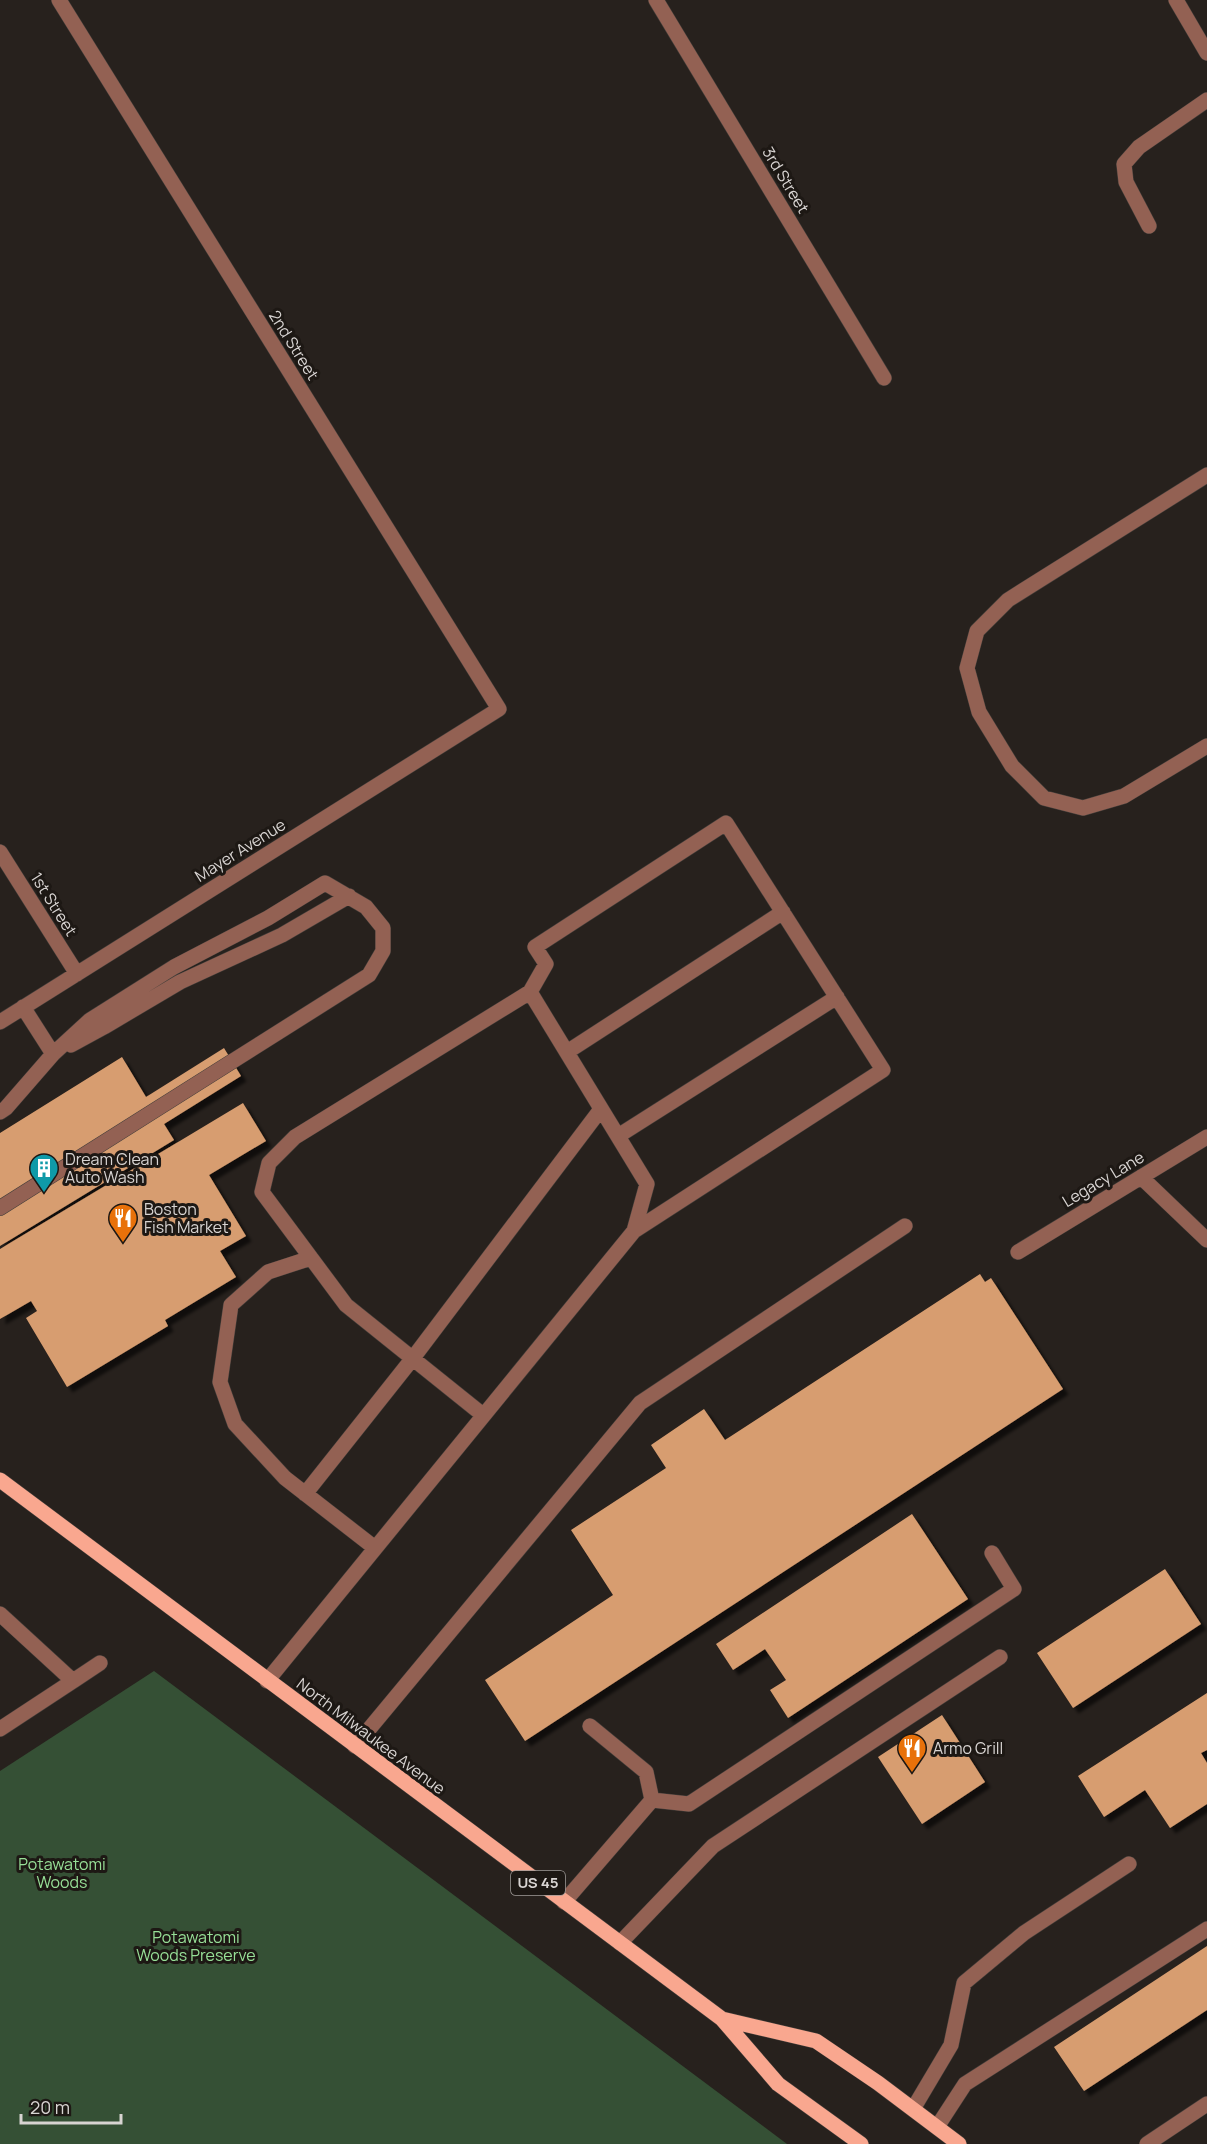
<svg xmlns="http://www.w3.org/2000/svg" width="1207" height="2144" font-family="Manrope,sans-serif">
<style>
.green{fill:#355035}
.building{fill:#d79d70;filter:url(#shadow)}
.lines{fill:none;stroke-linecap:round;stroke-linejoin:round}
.minor-casing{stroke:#433e3a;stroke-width:16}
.major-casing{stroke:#433e3a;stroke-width:16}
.minor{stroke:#936153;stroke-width:15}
.major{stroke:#f9a78f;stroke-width:15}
.labels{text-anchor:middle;stroke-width:6;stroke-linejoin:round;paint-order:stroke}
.shield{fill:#1d1814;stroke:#a09c99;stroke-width:1.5}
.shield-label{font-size:15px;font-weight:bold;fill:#d8d4d2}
.street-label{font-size:16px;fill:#d8d4d2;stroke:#1d1814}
.poi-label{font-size:16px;fill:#d8d4d2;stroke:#1d1814;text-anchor:start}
.park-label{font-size:16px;fill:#97df97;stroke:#1d1814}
</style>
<defs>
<filter id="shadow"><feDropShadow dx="5.5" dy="5.5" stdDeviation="1.5" flood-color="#0009"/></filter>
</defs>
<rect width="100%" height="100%" fill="#27211d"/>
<!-- green -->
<path class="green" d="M 154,1671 L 787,2144 L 0,2144 L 0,1771 Z"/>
<!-- building -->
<path class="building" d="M 224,1048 L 241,1076 L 164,1124 L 174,1140 L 0,1246 L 0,1133 L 122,1057 L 146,1097 Z
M 243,1103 L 266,1141 L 209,1175 L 246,1236 L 220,1251 L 236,1277 L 165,1320 L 168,1326 L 67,1387 L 26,1318 L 37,1311 L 31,1301 L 0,1319 L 0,1249 Z
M 980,1274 L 985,1282 L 991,1278 L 1063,1389 L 525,1741 L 485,1680 L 613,1595 L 571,1530 L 666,1468 L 651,1445 L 704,1409 L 725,1440 Z
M 912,1514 L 968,1599 L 788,1718 L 770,1690 L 786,1680 L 765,1649 L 733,1670 L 716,1644 Z
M 1165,1569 L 1201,1624 L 1073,1708 L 1037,1653 Z
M 1207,1693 L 1207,1750 L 1201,1753 L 1207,1763 L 1207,1804 L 1170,1828 L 1145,1790 L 1104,1817 L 1078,1776 Z
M 942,1715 L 985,1782 L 922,1824 L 878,1757 Z
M 1207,1946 L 1207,2010 L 1084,2091 L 1054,2047 Z"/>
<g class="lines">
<!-- minor casing -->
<g class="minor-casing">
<path id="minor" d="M 656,0 L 884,378
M 1176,0 L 1207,53
M 1149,226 L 1126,182 L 1124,164 L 1139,147 L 1207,100
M 1207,475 L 1008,600 L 977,631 L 967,668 L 979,712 L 1012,766 L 1044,798 L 1083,808 L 1124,796 L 1207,746
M 0,852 L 77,974
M 530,992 L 647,1184 L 634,1231
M 0,1022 L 499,709 L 59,0
M 71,1045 L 104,1027 L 180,982 L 282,935 L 349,896
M 567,1052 L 783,912
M 0,1112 L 6,1108 L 53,1054 L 23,1007
M 618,1136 L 837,997
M 1141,1177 L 1207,1240
M 0,1208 L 369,975 L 383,951 L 383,928 L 366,907 L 325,883 L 268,918 L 174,967 L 90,1020 L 53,1054
M 1018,1252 L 1207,1137
M 311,1258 L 268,1272 L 231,1305 L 220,1382 L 235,1424 L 285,1478 L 375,1548
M 305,1494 L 413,1358 L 601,1109
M 0,1614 L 73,1681 L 0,1729
M 73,1681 L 100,1663
M 267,1681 L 634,1231 L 883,1070 L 726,823 L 535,947 L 546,964 L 530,992 L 295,1137 L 269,1163 L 262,1192 L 346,1305 L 483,1415
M 590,1726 L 646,1772 L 652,1800
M 355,1746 L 640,1403 L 905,1226
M 564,1902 L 652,1800 L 689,1804 L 1014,1589 L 992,1553
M 620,1943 L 713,1846 L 1000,1657
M 913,2109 L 951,2045 L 964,1983 L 1024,1933 L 1129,1864
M 937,2127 L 965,2084 L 1207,1929
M 1147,2144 L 1207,2104"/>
</g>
<!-- major casing -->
<g class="major-casing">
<path id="major" d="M 0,1480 L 722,2019 L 778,2084 L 861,2144
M 722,2019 L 816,2041 L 878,2083 L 959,2144"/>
</g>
<!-- minor -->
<use href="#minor" class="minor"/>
<!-- major -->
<use href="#major" class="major"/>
</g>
<!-- icons -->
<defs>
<g id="building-pin" transform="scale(1.5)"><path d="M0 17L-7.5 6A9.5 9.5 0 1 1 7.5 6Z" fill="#0f9aa8" stroke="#1d1814"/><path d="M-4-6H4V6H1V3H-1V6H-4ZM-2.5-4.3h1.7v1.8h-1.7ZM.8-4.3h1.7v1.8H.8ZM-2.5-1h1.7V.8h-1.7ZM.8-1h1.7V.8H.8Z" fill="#fff"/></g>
<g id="restaurant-pin" transform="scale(1.5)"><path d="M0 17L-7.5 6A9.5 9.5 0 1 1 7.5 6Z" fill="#e8710a" stroke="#1d1814"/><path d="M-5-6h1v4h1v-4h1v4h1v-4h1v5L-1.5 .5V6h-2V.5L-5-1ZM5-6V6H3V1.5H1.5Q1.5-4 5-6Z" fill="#fff"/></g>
</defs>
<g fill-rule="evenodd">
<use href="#building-pin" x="44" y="1168"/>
<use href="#restaurant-pin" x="123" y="1218"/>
<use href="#restaurant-pin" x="912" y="1748"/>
</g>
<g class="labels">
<!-- shield labels -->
<rect class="shield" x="511" y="1871" width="54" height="24" rx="4.5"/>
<g class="shield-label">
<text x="538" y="1888">US 45</text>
</g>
<!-- street labels -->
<g class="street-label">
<text transform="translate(786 180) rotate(59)" y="6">3rd Street</text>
<text transform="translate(294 345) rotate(58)" y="6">2nd Street</text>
<text transform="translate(240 850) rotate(-32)" y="6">Mayer Avenue</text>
<text transform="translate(54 904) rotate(58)" y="6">1st Street</text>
<text transform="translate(1103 1179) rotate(-31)" y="6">Legacy Lane</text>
<text transform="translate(371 1736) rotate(37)" y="6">North Milwaukee Avenue</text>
</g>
<!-- poi labels -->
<g class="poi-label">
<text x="65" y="1165">Dream Clean<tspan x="65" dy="18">Auto Wash</tspan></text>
<text x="144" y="1215">Boston<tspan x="144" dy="18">Fish Market</tspan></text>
<text x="933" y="1754">Armo Grill</text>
</g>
<!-- park labels -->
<g class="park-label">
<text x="62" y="1870">Potawatomi<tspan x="62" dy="18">Woods</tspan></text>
<text x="196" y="1943">Potawatomi<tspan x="196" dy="18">Woods Preserve</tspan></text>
</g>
</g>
<!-- scale -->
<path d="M21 2114v9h100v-9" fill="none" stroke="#d8d4d2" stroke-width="3"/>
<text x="30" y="2114" font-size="18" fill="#d8d4d2" stroke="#1d1814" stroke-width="4.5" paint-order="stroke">20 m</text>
</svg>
